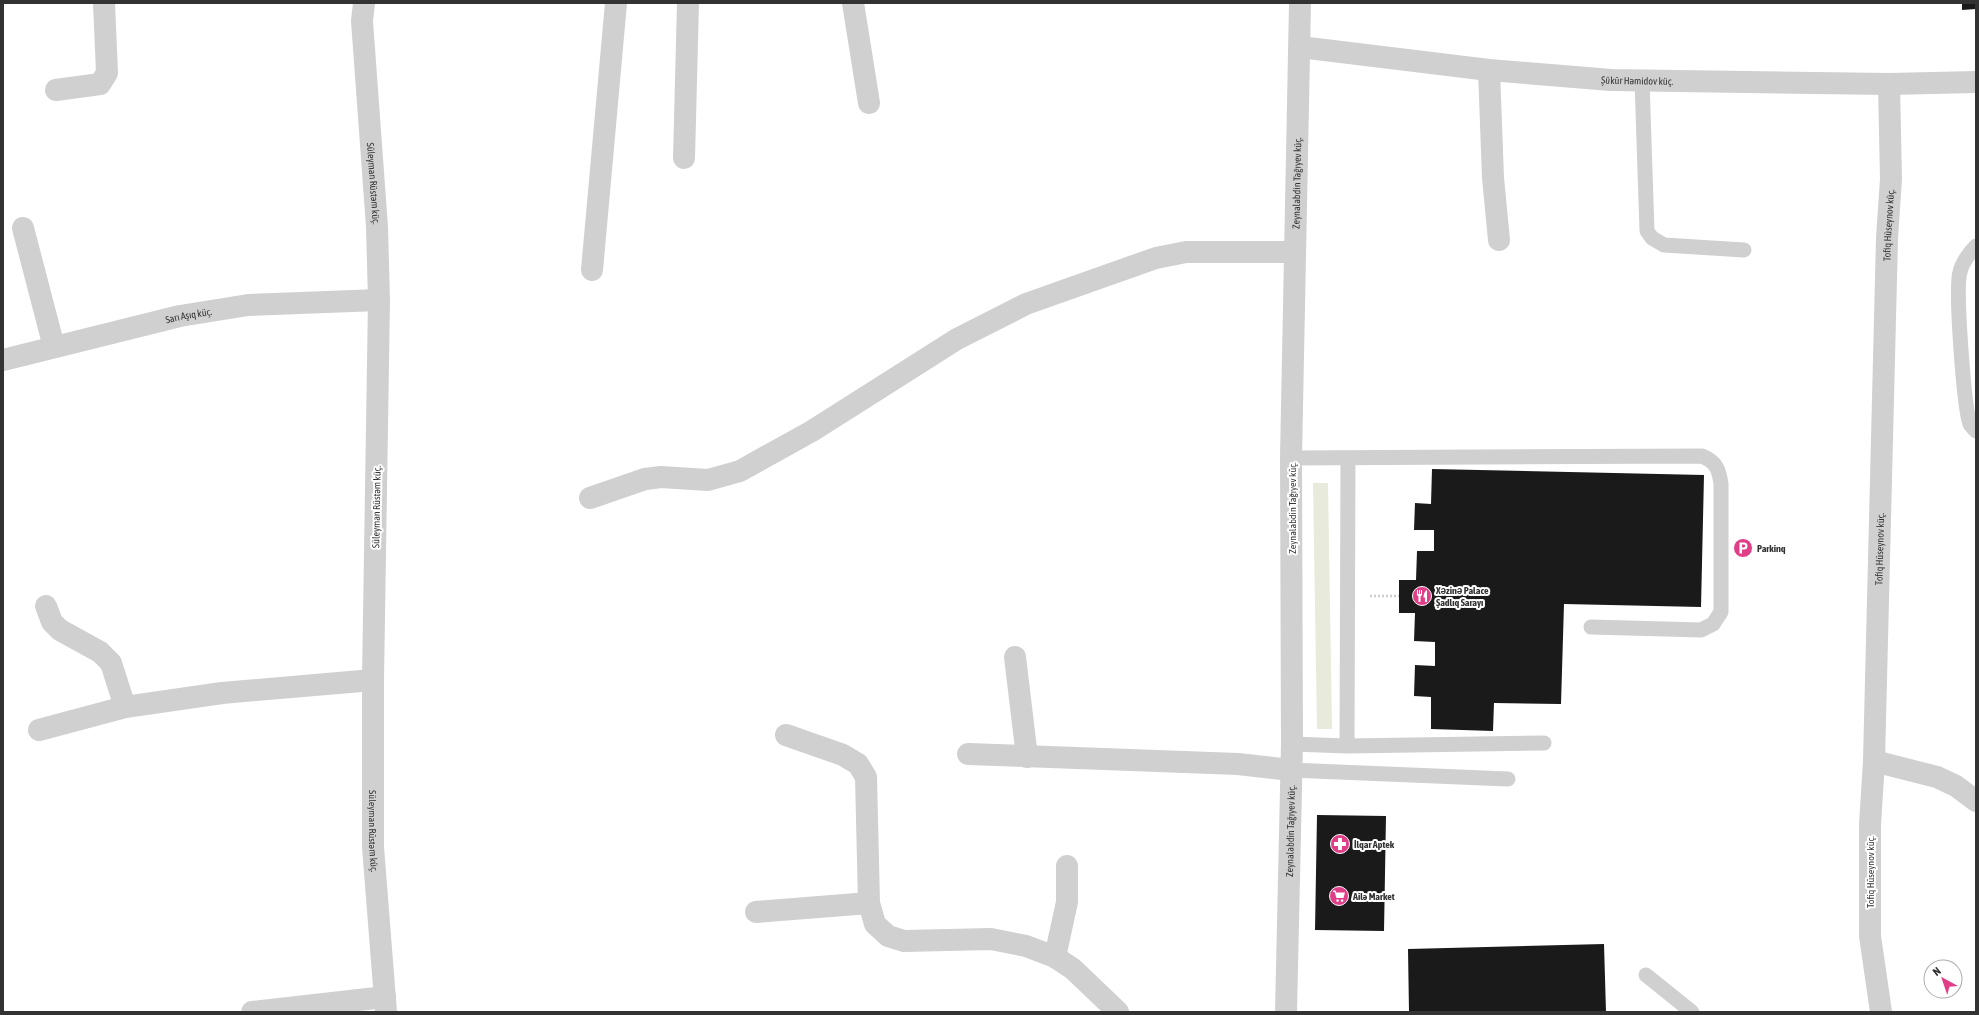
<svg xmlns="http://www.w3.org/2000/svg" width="1979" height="1015" font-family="'Asap Condensed',sans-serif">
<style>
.green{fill:#e8eadc}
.building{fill:#1a1a1a}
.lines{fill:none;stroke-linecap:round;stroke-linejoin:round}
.path{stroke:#cdcdcd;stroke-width:2.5;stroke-dasharray:2 2;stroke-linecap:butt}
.service{stroke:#d0d0d0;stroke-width:15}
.minor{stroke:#d0d0d0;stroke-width:22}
.tertiary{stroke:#d0d0d0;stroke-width:22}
.labels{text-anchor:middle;stroke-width:4;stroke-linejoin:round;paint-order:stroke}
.street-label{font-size:10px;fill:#333;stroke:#fff}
.poi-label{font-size:10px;font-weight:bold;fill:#333;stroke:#fff;text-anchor:start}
</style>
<rect width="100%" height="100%" fill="#fff"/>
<!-- green -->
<path class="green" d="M 1313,483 L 1328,483 L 1332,729 L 1317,729 Z"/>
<!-- building -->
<path class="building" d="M 1962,3 L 1976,3 L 1976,9 L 1962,10 Z
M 1432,469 L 1704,475 L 1701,607 L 1564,604 L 1561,704 L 1494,703 L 1493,731 L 1431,729 L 1431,697 L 1414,696 L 1415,665 L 1435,666 L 1435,642 L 1414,641 L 1415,613 L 1399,613 L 1399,580 L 1416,580 L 1417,551 L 1434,551 L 1434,530 L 1414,530 L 1415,503 L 1431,504 Z
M 1317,815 L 1386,816 L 1384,931 L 1315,930 Z
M 1604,944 L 1606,1012 L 1409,1012 L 1408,949 Z"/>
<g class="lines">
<!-- path -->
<path class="path" d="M 1370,596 L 1399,596"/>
<!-- service -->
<path class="service" d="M 1642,81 L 1647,231 L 1652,238 L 1664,245 L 1744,250
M 1976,246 C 1970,252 1962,263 1960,272 C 1955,288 1964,408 1970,424 C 1971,426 1974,429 1976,431
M 1291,458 L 1702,456 C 1716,462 1719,469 1721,484 L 1721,612 L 1713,624 L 1701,630 L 1591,627
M 1292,744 L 1347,746 L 1544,743
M 1347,746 L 1348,458
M 1290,770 L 1508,779
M 1646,975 L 1692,1012"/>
<!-- minor -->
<g class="minor">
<path id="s1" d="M 364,3 L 362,21 L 377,227 L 379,300 L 373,680 L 373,847 L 386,1012"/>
<path d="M 853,3 L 869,103"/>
<path id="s2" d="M 1300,47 L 1489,70 L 1611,80 L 1889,84 L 1976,82"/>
<path d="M 1489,70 L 1493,178 L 1499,240"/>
<path d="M 56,90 L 100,84 L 107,73 L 104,3"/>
<path d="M 684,158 L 688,3"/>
<path d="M 23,228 L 54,347"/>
<path d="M 592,270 L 616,3"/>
<path id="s3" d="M 3,360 L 180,316 L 248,305 L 379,300"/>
<path d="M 590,498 L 645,479 L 661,477 L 708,480 L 740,471 L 812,431 L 957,339 L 1026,304 L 1156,258 L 1186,252 L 1295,252"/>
<path d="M 46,606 L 52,622 L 60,630 L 100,652 L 111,663 L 125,707"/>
<path d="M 1015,657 L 1027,757"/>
<path d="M 39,730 L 125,707 L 222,693 L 373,680"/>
<path d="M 786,735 L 843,755 L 858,764 L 866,777 L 869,903 L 875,924 L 888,936 L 904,941 L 991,939 L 1026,946 L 1055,957 L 1073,969 L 1118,1012"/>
<path d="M 968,754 L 1238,764 L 1290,770"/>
<path d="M 1874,761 L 1937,777 L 1956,786 L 1976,801"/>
<path d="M 756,912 L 869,903"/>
<path d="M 1055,957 L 1067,902 L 1067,866"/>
<path d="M 252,1012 L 385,997"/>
<path id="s4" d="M 1881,1012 L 1870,936 L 1870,825 L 1874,761 L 1887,238 L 1891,179 L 1889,84"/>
</g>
<!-- tertiary -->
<path class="tertiary" id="s5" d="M 1286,1012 L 1292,744 L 1291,458 L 1300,3"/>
</g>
<!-- icons -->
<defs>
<g id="parking-disc" transform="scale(1)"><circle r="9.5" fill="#e03f88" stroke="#fff"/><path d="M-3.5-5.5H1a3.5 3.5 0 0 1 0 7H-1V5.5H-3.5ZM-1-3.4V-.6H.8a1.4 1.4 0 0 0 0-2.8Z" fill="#fff"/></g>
<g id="restaurant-disc" transform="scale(1)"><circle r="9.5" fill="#e03f88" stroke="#fff"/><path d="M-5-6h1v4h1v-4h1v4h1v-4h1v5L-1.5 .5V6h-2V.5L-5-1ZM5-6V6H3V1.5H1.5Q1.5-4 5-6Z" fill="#fff"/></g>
<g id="pharmacy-disc" transform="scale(1)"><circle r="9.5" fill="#e03f88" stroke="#fff"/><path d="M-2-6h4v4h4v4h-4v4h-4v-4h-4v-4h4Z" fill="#fff"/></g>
<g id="supermarket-disc" transform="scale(1)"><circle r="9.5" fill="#e03f88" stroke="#fff"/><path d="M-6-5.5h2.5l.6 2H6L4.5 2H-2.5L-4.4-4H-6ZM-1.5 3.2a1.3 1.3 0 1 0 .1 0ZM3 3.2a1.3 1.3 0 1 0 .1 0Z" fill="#fff"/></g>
</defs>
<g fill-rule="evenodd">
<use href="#parking-disc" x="1743" y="548"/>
<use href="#restaurant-disc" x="1422" y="596"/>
<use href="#pharmacy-disc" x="1340" y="844"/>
<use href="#supermarket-disc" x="1339" y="896"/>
</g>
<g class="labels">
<!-- street labels -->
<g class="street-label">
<text dy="4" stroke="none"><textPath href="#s2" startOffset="339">Şükür Həmidov küç.</textPath></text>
<text dy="4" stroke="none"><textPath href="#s1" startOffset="181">Süleyman Rüstəm küç.</textPath></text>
<text dy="4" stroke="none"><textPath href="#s5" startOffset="829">Zeynalabdin Tağıyev küç.</textPath></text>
<text dy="4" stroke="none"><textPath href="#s4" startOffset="788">Tofiq Hüseynov küç.</textPath></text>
<text dy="4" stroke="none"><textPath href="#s3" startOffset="191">Sarı Aşıq küç.</textPath></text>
<text transform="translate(376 507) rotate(-89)" y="4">Süleyman Rüstəm küç.</text>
<text transform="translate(1292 508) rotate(-90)" y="4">Zeynalabdin Tağıyev küç.</text>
<text dy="4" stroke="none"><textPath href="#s4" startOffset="464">Tofiq Hüseynov küç.</textPath></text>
<text dy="4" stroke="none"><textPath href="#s1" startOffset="829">Süleyman Rüstəm küç.</textPath></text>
<text dy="4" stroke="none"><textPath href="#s5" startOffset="181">Zeynalabdin Tağıyev küç.</textPath></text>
<text transform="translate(1870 872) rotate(-90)" y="4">Tofiq Hüseynov küç.</text>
</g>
<!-- poi labels -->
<g class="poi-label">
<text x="1757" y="552">Parkinq</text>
<text x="1436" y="594">Xәzinә Palace<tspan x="1436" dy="12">Şadlıq Sarayı</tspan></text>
<text x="1354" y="848">İlqar Aptek</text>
<text x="1353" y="900">Ailə Market</text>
</g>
</g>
<!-- border -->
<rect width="1979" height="1015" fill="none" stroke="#333333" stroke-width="8"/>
<!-- north arrow -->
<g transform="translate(1943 979) rotate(320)"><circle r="19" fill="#ffffff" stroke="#adadad"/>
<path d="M0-3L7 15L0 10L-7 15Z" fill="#e03f88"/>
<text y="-6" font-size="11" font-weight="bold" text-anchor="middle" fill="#333333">N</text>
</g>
</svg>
